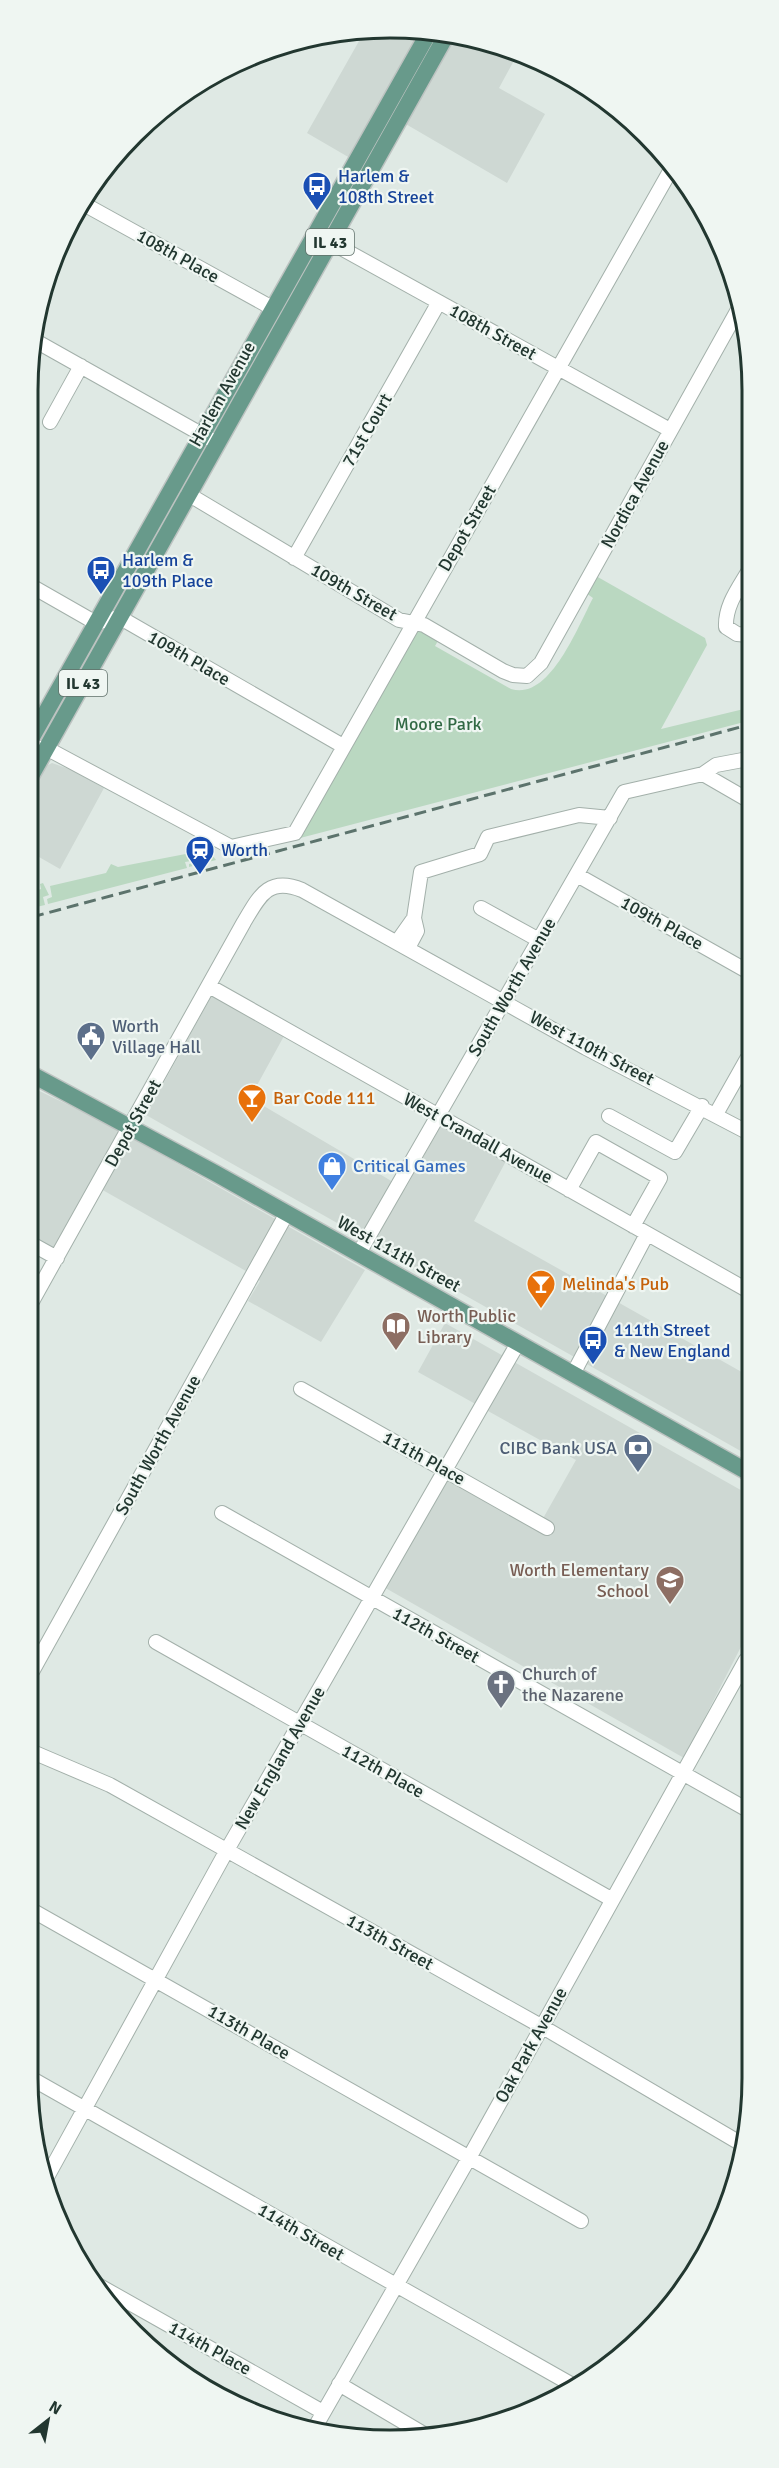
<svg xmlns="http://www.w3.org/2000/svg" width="779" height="2468" font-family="Signika,sans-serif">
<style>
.built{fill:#ced8d3}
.green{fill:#bad8c1}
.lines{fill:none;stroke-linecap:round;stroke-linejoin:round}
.minor-casing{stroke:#a3b0aa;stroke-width:16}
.major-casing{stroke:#bdc3c1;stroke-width:19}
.minor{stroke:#fff;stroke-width:14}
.major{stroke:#689a8b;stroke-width:16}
.rail{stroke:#5c736c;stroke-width:3;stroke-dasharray:12 6;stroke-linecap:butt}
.labels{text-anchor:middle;stroke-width:4.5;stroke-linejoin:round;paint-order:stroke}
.shield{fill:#eff6f2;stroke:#60706a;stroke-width:1.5}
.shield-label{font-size:16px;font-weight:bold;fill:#223730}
.transit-label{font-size:18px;fill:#164399;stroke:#eff6f2;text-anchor:start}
.street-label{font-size:18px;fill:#223730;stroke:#eff6f2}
.park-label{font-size:18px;fill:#316944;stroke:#eff6f2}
.service-label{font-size:18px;fill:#4e5e75;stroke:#eff6f2;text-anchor:start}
.food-label{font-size:18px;fill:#c56008;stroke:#eff6f2;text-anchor:start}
.shop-label{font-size:18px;fill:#366cbe;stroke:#eff6f2;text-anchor:start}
.education-label{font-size:18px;fill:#785e54;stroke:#eff6f2;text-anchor:start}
.worship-label{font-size:18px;fill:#5b616d;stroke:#eff6f2;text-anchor:start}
.rim{fill:none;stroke:#223730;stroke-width:3}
</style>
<rect width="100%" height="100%" fill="#dfe9e4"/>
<!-- built -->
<path class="built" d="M 363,34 L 420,34 L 350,158 L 307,133 Z
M 454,34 L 461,34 L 517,55 L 499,88 L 545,114 L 507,183 L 404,123 Z
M 52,763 L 72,770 L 104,788 L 60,869 L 32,853 L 32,786 L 42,768 Z
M 212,995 L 284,1036 L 250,1098 L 405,1189 L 442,1124 L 506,1161 L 474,1221 L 747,1375 L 746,1454 L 146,1115 Z
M 31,1087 L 106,1123 L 365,1270 L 321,1342 L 248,1301 L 260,1281 L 253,1275 L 92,1184 L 55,1251 L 30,1237 Z
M 445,1323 L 746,1493 L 746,1637 L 684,1758 L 382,1586 L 449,1469 L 541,1522 L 576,1460 L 418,1372 Z"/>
<!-- green -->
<path class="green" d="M 596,576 L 705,638 L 707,645 L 661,729 L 748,708 L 748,721 L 281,843 L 292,839 L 414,632 L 419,630 L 439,639 L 435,646 L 511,689 C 550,701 578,626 593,598 L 586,593 Z
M 209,851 L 216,860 L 189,867 L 189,864 L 193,863 L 198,853 Z
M 196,852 L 191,861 L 185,862 L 187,868 L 48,904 L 47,899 L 52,897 L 50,886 L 106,873 L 111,864 L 118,867 Z
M 43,883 L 49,895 L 43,897 L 45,905 L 32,908 L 32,892 L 41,889 L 40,884 Z"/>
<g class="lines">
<!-- minor casing -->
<g class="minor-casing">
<path id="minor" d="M 82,203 L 274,309
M 323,238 L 670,430
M 34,340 L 210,439
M 50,422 L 81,366
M 188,494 L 399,620 L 424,625 L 503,671 L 513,675 L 527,676 L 541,663 L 739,308
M 294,558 L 439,302
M 33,587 L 96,623 L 119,617 L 343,746
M 748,635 L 737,634 L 726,627 C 725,606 738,589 748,572
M 32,748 L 46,748 L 231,847 L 295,833 L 673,166
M 703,774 L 748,800
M 577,875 L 747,971
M 481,908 L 539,940
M 397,942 L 414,918 L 421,872 L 480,854 L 488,837 L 579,815 L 610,818
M 408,948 L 417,931 L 414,918
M 209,986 L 747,1290
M 716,1114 L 747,1059
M 609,1116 L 675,1152 L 702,1106
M 569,1190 L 596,1142 L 660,1178 L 633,1226
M 30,1243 L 57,1258
M 359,1253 L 624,792 L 703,774 L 716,765 L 748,759
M 30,1305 L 244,922 C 259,897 268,876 302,890 L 586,1048 L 747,1132
M 573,1374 L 647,1234
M 301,1389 L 547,1528
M 222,1513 L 746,1809
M 156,1642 L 611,1899
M 29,1677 L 287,1213
M 28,1750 L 110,1785 L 541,2026 L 745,2146
M 28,1908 L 581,2221
M 27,2076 L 576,2387
M 47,2177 L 227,1850 L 518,1343
M 96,2284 L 323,2412
M 339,2384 L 422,2433
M 314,2429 L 469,2158 L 746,1660"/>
</g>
<!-- major casing -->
<g class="major-casing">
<path id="major" d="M 32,737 L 428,34
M 32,774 L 447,34
M 31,1074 L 215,1173 L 746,1471"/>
</g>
<!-- minor -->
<use href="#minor" class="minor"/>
<!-- major -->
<use href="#major" class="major"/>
<!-- rail -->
<path class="rail" d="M 32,917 L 748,725"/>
</g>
<!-- icons -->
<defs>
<g id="bus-pin" transform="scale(1.5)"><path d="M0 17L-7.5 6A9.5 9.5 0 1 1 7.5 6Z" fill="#1a4fb4" stroke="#eff6f2"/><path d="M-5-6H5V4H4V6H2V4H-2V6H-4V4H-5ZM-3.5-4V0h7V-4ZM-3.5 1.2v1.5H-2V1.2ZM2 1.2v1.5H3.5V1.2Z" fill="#fff"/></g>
<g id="station-pin" transform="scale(1.5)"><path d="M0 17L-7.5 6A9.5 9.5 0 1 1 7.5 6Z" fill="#1a4fb4" stroke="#eff6f2"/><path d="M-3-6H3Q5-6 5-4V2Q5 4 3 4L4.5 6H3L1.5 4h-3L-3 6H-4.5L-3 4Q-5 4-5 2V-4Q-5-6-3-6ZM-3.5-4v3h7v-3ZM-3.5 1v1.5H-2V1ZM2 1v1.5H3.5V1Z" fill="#fff"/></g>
<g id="civic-pin" transform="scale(1.5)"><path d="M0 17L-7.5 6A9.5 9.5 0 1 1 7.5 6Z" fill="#5c6f8a" stroke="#eff6f2"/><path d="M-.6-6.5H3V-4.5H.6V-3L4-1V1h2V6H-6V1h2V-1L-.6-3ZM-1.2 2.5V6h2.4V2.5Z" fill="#fff"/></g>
<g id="bar-pin" transform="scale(1.5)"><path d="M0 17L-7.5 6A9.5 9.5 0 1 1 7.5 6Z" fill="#e8710a" stroke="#eff6f2"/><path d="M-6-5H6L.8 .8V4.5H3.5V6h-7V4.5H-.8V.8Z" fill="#fff"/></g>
<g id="shop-pin" transform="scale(1.5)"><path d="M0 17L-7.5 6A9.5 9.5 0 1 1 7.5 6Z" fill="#3f7fe0" stroke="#eff6f2"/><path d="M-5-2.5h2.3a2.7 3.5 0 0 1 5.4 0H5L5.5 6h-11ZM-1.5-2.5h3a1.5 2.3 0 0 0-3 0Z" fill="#fff"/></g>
<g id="library-pin" transform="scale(1.5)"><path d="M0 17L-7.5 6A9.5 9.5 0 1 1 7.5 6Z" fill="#8d6e63" stroke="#eff6f2"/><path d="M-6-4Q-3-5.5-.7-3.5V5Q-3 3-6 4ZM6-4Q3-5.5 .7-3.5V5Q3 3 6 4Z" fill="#fff"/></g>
<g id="bank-pin" transform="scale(1.5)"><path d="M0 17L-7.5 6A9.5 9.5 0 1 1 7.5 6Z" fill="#5c6f8a" stroke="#eff6f2"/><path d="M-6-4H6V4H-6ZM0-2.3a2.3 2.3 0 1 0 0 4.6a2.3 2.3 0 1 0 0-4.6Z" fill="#fff"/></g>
<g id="school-pin" transform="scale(1.5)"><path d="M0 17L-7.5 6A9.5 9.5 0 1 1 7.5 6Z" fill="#8d6e63" stroke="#eff6f2"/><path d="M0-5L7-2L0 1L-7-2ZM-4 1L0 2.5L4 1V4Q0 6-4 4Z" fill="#fff"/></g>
<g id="church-pin" transform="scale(1.5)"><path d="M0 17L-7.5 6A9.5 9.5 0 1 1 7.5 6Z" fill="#6b7280" stroke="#eff6f2"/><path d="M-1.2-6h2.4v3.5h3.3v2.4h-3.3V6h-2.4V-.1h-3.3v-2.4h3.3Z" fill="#fff"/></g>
</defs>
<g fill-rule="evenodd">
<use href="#bus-pin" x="317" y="186"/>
<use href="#bus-pin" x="101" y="570"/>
<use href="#station-pin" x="200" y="850"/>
<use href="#civic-pin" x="91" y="1036"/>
<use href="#bar-pin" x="252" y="1098"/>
<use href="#shop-pin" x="332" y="1166"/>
<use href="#bar-pin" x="541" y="1284"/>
<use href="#library-pin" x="396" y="1326"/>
<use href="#bus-pin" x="593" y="1340"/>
<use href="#bank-pin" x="638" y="1448"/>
<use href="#school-pin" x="670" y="1580"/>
<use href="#church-pin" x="501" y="1684"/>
</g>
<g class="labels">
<!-- shield labels -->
<g class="shield">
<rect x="306" y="229" width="48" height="26" rx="4.5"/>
<rect x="59" y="670" width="48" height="26" rx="4.5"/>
</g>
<g class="shield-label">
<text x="330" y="248">IL 43</text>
<text x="83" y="689">IL 43</text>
</g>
<!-- transit labels -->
<g class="transit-label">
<text x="338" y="182">Harlem &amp;<tspan x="338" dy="21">108th Street</tspan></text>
<text x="122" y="566">Harlem &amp;<tspan x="122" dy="21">109th Place</tspan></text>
<text x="221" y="856">Worth</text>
<text x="614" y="1336">111th Street<tspan x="614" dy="21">&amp; New England</tspan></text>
</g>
<!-- street labels -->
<g class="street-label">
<text transform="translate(178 256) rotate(29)" y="6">108th Place</text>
<text transform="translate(493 332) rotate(29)" y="6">108th Street</text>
<text transform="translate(222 394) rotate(-61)" y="6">Harlem Avenue</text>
<text transform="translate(367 430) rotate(-60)" y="6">71st Court</text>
<text transform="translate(635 494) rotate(-61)" y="6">Nordica Avenue</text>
<text transform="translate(467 528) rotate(-60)" y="6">Depot Street</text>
<text transform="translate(354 592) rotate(30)" y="6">109th Street</text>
<text transform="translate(189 658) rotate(30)" y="6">109th Place</text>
<text transform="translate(662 923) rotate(29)" y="6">109th Place</text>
<text transform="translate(512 987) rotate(-60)" y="6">South Worth Avenue</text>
<text transform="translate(592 1048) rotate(28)" y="6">West 110th Street</text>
<text transform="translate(133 1123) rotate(-61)" y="6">Depot Street</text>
<text transform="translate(478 1138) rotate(29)" y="6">West Crandall Avenue</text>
<text transform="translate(399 1254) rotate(29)" y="6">West 111th Street</text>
<text transform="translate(158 1445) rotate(-61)" y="6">South Worth Avenue</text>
<text transform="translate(424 1458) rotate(29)" y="6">111th Place</text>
<text transform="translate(436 1635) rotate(29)" y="6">112th Street</text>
<text transform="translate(280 1758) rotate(-60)" y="6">New England Avenue</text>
<text transform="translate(383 1771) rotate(29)" y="6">112th Place</text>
<text transform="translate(390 1942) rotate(29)" y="6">113th Street</text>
<text transform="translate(249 2032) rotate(30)" y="6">113th Place</text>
<text transform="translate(531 2045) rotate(-61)" y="6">Oak Park Avenue</text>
<text transform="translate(301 2232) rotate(30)" y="6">114th Street</text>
<text transform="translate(210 2348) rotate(29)" y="6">114th Place</text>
</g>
<!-- park labels -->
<g class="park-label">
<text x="438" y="730">Moore Park</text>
</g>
<!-- service labels -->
<g class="service-label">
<text x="112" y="1032">Worth<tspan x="112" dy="21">Village Hall</tspan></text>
<text x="617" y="1454" text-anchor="end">CIBC Bank USA</text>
</g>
<!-- food labels -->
<g class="food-label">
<text x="273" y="1104">Bar Code 111</text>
<text x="562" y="1290">Melinda's Pub</text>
</g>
<!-- shop labels -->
<g class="shop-label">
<text x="353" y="1172">Critical Games</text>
</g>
<!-- education labels -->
<g class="education-label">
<text x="417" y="1322">Worth Public<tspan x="417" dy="21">Library</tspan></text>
<text x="649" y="1576" text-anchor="end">Worth Elementary<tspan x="649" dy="21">School</tspan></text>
</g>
<!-- worship labels -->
<g class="worship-label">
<text x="522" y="1680">Church of<tspan x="522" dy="21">the Nazarene</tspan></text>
</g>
</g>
<!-- crop -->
<path d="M0 0H779V2468H0ZM390 38H390A352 352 0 0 1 742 390V2078A352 352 0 0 1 390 2430H390A352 352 0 0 1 38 2078V390A352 352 0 0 1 390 38Z" fill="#eff6f2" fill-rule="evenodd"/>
<path class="rim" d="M390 38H390A352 352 0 0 1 742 390V2078A352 352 0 0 1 390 2430H390A352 352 0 0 1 38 2078V390A352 352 0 0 1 390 38Z"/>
<!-- north arrow -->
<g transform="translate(48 2420) rotate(31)" stroke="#eff6f2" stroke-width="4.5" paint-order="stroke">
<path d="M0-4.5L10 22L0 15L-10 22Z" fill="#223730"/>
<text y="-9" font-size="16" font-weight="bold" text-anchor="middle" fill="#223730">N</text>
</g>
</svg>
